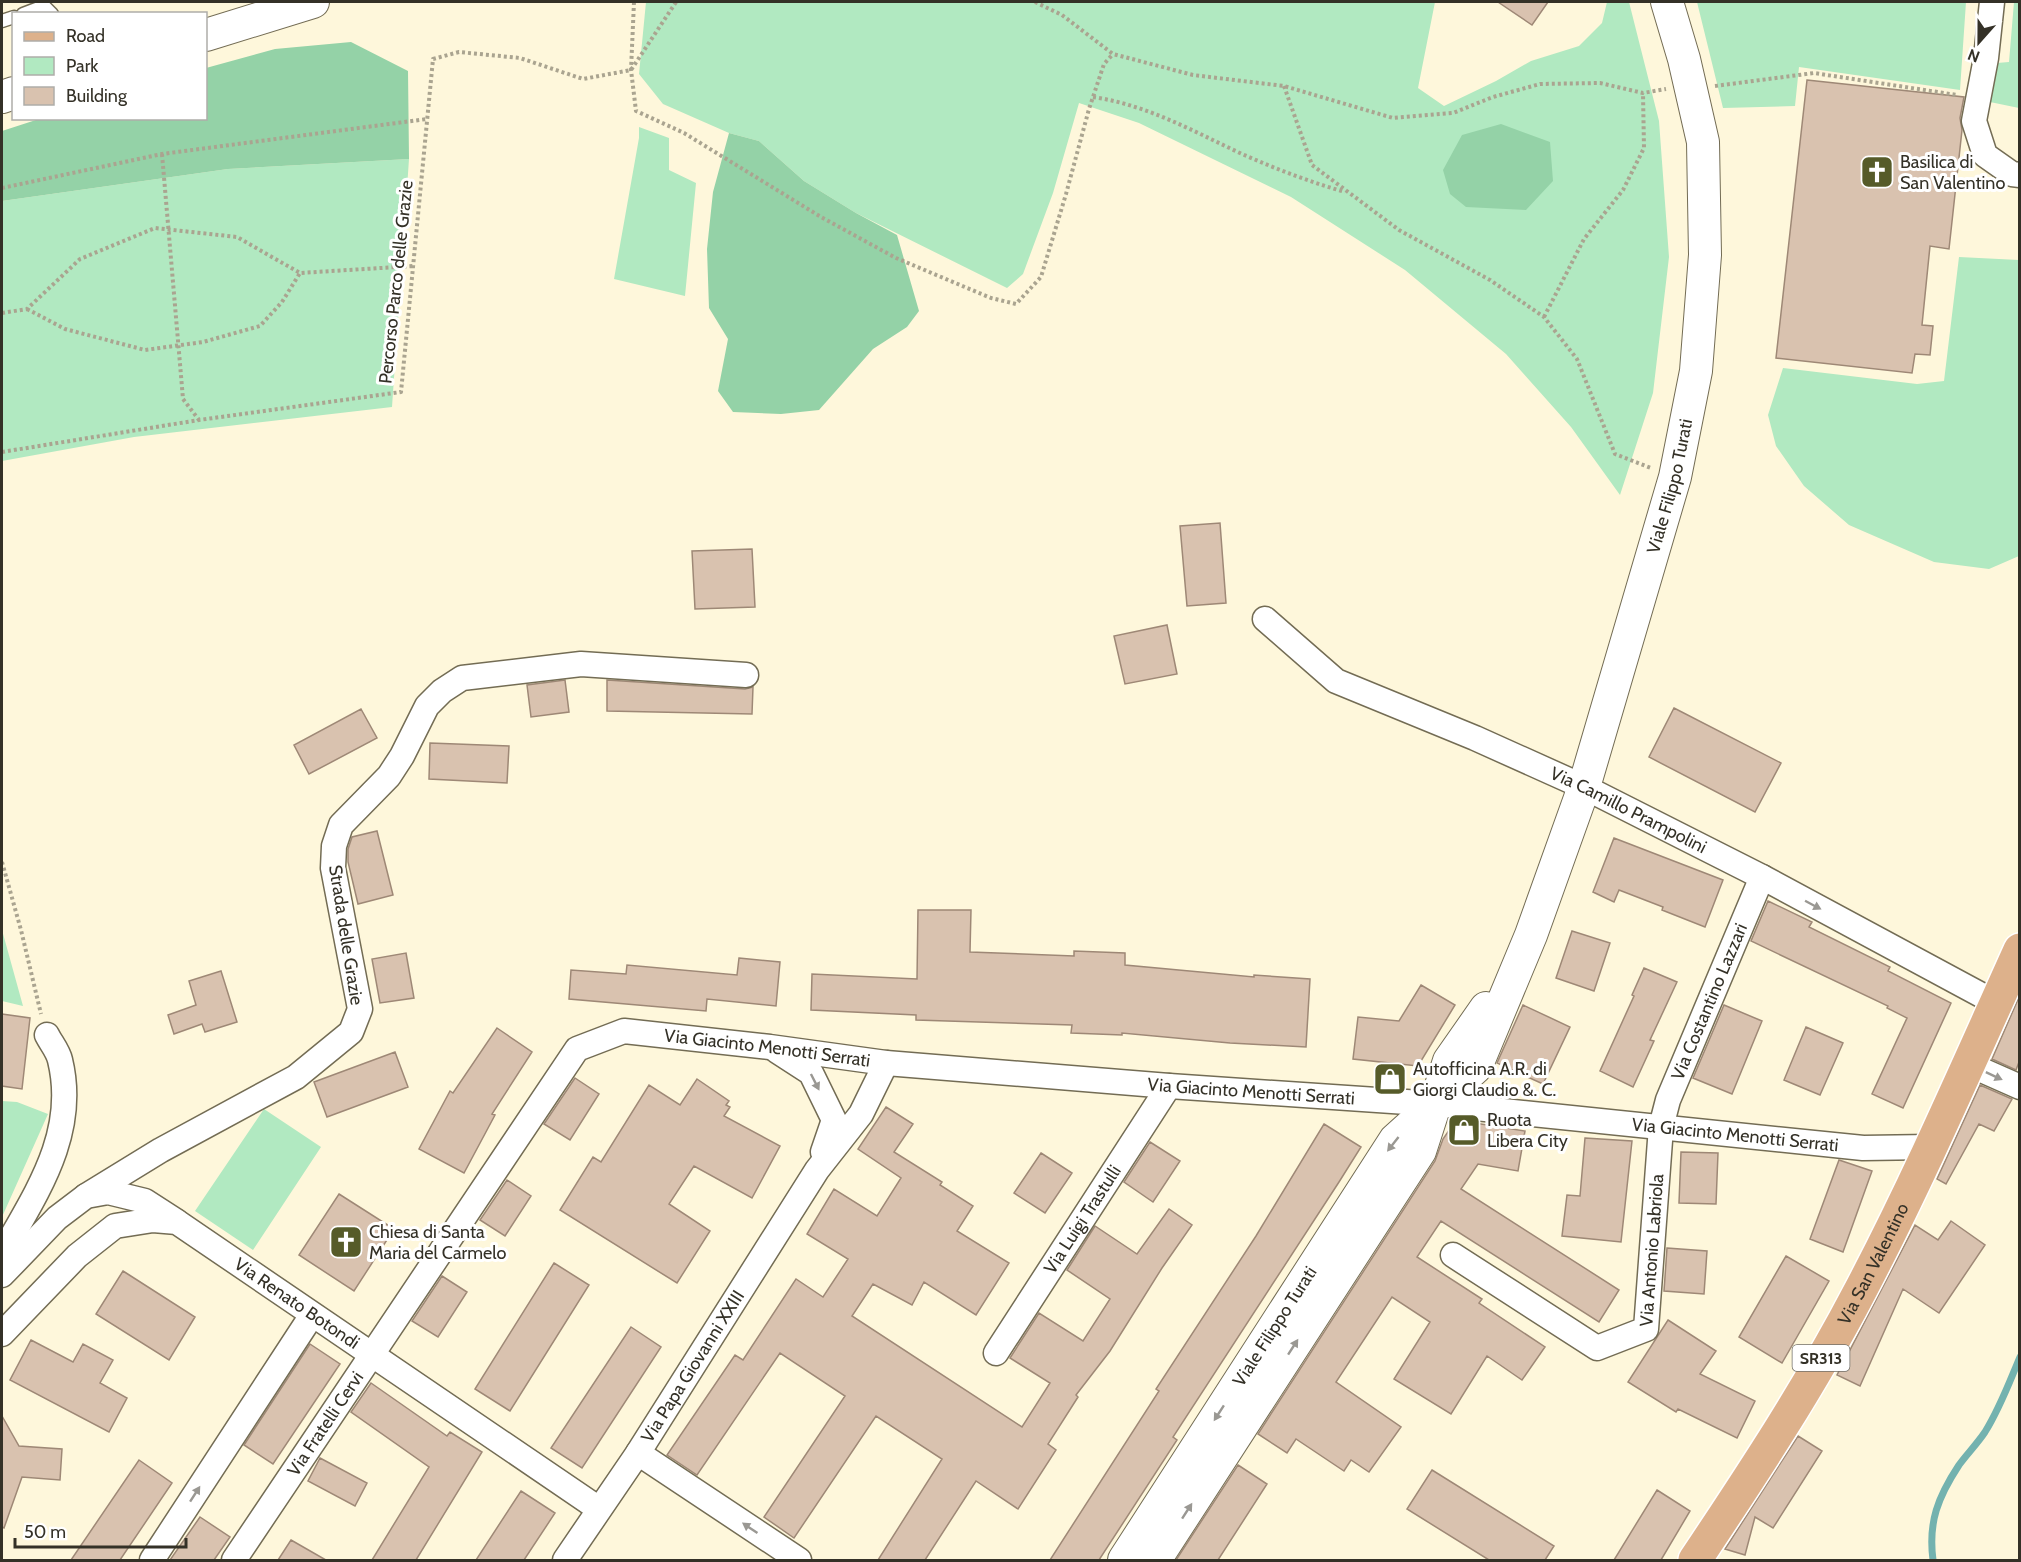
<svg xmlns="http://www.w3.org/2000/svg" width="2021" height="1562" font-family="Cabin,sans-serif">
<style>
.green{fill:#b1e9c1}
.forest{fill:#94d2a7}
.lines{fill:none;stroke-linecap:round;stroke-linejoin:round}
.stream{stroke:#73b2af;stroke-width:7}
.building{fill:#d9c2af;stroke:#9e8876;stroke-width:1.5}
.service-casing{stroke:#736c54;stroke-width:15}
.minor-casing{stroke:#736c54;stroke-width:27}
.tertiary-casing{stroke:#736c54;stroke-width:34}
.primary-casing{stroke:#fff;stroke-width:36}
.path{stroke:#aaa490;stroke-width:4;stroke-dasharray:3 3;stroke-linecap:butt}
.service{stroke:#fff;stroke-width:12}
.minor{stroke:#fff;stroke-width:24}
.tertiary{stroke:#fff;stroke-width:32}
.primary{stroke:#ddb18b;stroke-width:33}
.oneway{fill:#9a9893}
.labels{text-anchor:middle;stroke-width:6;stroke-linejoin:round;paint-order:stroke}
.shield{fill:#fff;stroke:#716f68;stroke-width:1.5}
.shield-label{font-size:16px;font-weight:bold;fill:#343127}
.poi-label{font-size:18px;fill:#343127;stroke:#fff;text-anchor:start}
.street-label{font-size:18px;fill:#343127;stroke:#fff}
</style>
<rect width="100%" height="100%" fill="#fef7db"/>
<!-- green -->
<path class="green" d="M 646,2 L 1435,2 L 1418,88 L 1444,106 L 1496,81 L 1531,61 L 1579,46 L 1602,23 L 1607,2 L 1629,2 L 1659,121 L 1669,257 L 1653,393 L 1620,495 L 1571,427 L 1506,354 L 1405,270 L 1291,197 L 1139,123 L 1079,103 L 1053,193 L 1023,274 L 1007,288 L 856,213 L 804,181 L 759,141 L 729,133 L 663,104 L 639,74 Z
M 1697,2 L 1966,2 L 1960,90 L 1799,67 L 1795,106 L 1723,108 Z
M 2014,2 L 2019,2 L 2019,108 L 1990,102 L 1997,63 L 2009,62 Z
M 639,127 L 669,138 L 669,170 L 696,183 L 685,296 L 614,279 L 639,138 Z
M 409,159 L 392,407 L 134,437 L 2,461 L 2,201 L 228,169 Z
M 1959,257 L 2019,260 L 2019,556 L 1989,569 L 1934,562 L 1849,525 L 1804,486 L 1776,446 L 1768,415 L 1783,368 L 1917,384 L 1944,381 Z
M 2,930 L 23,1006 L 2,1001 Z
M 2,1101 L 17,1102 L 48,1114 L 2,1217 Z
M 264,1109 L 321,1147 L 253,1250 L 195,1211 Z"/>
<!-- forest -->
<path class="forest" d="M 351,42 L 408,71 L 409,159 L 228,169 L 2,201 L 2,131 L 39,119 L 206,118 L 206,68 L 275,49 Z
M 1501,124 L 1550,142 L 1553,181 L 1526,210 L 1466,207 L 1450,194 L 1443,170 L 1462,135 Z
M 729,133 L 759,141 L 804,181 L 856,213 L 897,235 L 919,311 L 907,327 L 873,349 L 819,410 L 781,414 L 733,412 L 718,391 L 728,339 L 709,308 L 707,249 L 713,192 Z"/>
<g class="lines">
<!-- stream -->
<path class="stream" d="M 1933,1560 C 1928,1522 1938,1497 1959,1465 C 1967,1454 1977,1444 1985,1432 C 2000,1408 2009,1383 2020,1357"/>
</g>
<!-- building -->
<path class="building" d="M 1498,2 L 1548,2 L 1532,25 Z
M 1807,80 L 1964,97 L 1960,118 L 1962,130 L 1949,249 L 1930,246 L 1922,325 L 1933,326 L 1930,355 L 1915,354 L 1912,373 L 1776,358 Z
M 1220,523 L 1226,603 L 1187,606 L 1180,526 Z
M 752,549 L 755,607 L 695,609 L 692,551 Z
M 1167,625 L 1177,674 L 1125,684 L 1114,636 Z
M 565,680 L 569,712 L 531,717 L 527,685 Z
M 607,680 L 745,689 L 753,687 L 752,714 L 607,711 Z
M 1674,708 L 1781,763 L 1755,812 L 1649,757 Z
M 361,709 L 377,738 L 309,774 L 294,745 Z
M 430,743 L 509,746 L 507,783 L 429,779 Z
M 377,831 L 393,895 L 358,904 L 348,862 L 348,849 L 352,837 Z
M 1614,838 L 1723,880 L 1705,927 L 1662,910 L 1663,907 L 1619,890 L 1614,902 L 1593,892 Z
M 1768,901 L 1812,922 L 1809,927 L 1890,967 L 1888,971 L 1951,1003 L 1903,1108 L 1872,1094 L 1907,1018 L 1887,1008 L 1888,1006 L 1751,941 Z
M 918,910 L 971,910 L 970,952 L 1074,956 L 1074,951 L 1125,953 L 1125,965 L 1254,977 L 1254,975 L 1310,979 L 1306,1047 L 1230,1043 L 1122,1033 L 1122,1035 L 1071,1033 L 1072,1025 L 916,1020 L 916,1015 L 811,1010 L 812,974 L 917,979 Z
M 1572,931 L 1610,943 L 1594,991 L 1556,978 Z
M 406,953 L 414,998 L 380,1003 L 372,959 Z
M 739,958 L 780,962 L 776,1006 L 707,999 L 706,1011 L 569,999 L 571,970 L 626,974 L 627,965 L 737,975 Z
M 1644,968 L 1677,982 L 1650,1040 L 1654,1041 L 1633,1087 L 1600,1071 L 1634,996 L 1632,995 Z
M 221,971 L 237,1022 L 205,1032 L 202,1024 L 174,1034 L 168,1015 L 196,1005 L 189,981 Z
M 1421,985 L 1455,1005 L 1418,1066 L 1353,1059 L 1358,1017 L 1399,1021 Z
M 2019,997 L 2019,1062 L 2016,1070 L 1992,1059 Z
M 1523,1005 L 1570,1027 L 1543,1084 L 1497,1063 Z
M 1724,1005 L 1762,1021 L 1732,1094 L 1693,1078 Z
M 2,1014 L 30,1018 L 22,1089 L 2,1086 Z
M 1806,1027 L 1843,1043 L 1820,1095 L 1784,1080 Z
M 497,1028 L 532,1052 L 492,1114 L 495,1115 L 464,1173 L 419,1149 L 450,1091 L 453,1093 Z
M 395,1052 L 408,1087 L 327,1117 L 314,1082 Z
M 575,1078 L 599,1094 L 570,1140 L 544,1124 Z
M 697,1079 L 729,1101 L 726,1105 L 730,1107 L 724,1116 L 780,1146 L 752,1198 L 694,1166 L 669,1204 L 710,1231 L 677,1283 L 560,1210 L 593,1157 L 601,1162 L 649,1085 L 680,1105 Z
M 1980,1085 L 2012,1099 L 1994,1131 L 1979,1124 L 1946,1184 L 1937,1179 Z
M 886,1107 L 913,1124 L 894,1152 L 942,1182 L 940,1185 L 973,1206 L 957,1231 L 1009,1263 L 976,1315 L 924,1282 L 912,1305 L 873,1284 L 852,1316 L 1022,1427 L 1050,1383 L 1010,1358 L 1039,1313 L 1083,1341 L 1110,1299 L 1067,1270 L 1095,1226 L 1137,1254 L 1169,1209 L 1192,1225 L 1162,1268 L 1110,1351 L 1076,1395 L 1078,1397 L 1048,1444 L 1056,1450 L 1018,1509 L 976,1481 L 925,1560 L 878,1560 L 942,1459 L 876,1416 L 794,1538 L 764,1517 L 845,1396 L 780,1353 L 697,1475 L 667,1455 L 735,1355 L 743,1360 L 796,1279 L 823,1297 L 848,1259 L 807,1234 L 834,1189 L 877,1216 L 901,1178 L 858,1149 Z
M 1456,1120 L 1525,1131 L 1518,1171 L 1478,1164 L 1461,1189 L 1619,1290 L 1599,1322 L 1441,1221 L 1417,1257 L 1482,1299 L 1479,1303 L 1545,1347 L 1522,1380 L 1487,1356 L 1451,1414 L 1394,1379 L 1430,1322 L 1392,1297 L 1336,1382 L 1401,1427 L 1369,1472 L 1351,1460 L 1344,1471 L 1296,1439 L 1287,1453 L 1258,1434 L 1435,1161 L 1443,1139 Z
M 1324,1124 L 1361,1147 L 1339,1182 L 1173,1437 L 1177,1440 L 1099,1560 L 1050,1560 L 1159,1391 L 1156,1389 L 1256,1236 Z
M 1585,1138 L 1632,1141 L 1621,1242 L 1562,1236 L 1567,1195 L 1580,1196 Z
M 1150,1142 L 1180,1161 L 1153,1202 L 1124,1182 Z
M 1681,1152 L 1718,1153 L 1716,1204 L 1679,1203 Z
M 1041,1153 L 1072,1173 L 1045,1213 L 1014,1193 Z
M 1839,1160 L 1872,1171 L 1843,1252 L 1810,1239 Z
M 507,1180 L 531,1196 L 505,1236 L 480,1220 Z
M 339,1194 L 394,1229 L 354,1291 L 299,1255 Z
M 1951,1221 L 1985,1245 L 1939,1313 L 1903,1289 L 1860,1386 L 1837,1375 L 1915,1225 L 1938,1240 Z
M 1667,1248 L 1707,1251 L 1704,1294 L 1664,1291 Z
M 1786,1256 L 1829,1281 L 1782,1363 L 1739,1337 Z
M 554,1263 L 589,1285 L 510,1411 L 475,1389 Z
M 123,1271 L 195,1317 L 169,1360 L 96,1314 Z
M 442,1276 L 467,1292 L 438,1337 L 412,1321 Z
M 1668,1320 L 1716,1351 L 1700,1374 L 1755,1401 L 1737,1438 L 1678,1409 L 1676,1412 L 1628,1382 Z
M 631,1327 L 661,1347 L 582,1468 L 551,1448 Z
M 31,1340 L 73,1362 L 83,1344 L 113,1360 L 100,1383 L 127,1398 L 109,1432 L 10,1380 Z
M 310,1344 L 340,1364 L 273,1464 L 244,1445 Z
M 371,1383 L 447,1436 L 450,1432 L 482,1452 L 416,1560 L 372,1560 L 429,1467 L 351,1412 Z
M 2,1416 L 19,1446 L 62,1449 L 60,1480 L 22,1477 L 4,1528 L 2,1527 Z
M 1798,1436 L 1822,1451 L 1773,1528 L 1755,1517 L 1745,1555 L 1725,1549 Z
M 320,1458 L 367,1483 L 355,1506 L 308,1481 Z
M 139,1460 L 172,1483 L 120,1560 L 71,1560 Z
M 1238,1465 L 1267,1484 L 1218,1560 L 1176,1560 Z
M 1432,1470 L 1554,1546 L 1545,1560 L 1489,1560 L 1407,1509 Z
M 1657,1490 L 1690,1511 L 1661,1560 L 1614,1560 Z
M 521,1491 L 555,1513 L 524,1560 L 476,1560 Z
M 200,1517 L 230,1537 L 214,1560 L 170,1560 Z
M 291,1540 L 326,1560 L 278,1560 Z"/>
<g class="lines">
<!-- service casing -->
<g class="service-casing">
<path id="service" d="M 23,14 L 44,6 L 52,14
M 2,21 L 14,17"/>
</g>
<!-- minor casing -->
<g class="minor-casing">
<g id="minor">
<path d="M 1992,2 L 1986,58 L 1974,121 L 1985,155 L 2012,174 L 2020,175"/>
<path id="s1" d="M 1265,619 L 1336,681 L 1475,738 L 1584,787 L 1762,877 L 1996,1003"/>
<path d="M 777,1051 L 811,1073 L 834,1120 L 823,1152"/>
<path d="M 1968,1064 L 2020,1087"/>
<path d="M 86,1196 L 161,1150 L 296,1077 L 351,1032 L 360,1009 L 333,868 L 334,846 L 341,825 L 389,776 L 402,756 L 427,706 L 442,691 L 462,678 L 581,664 L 746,675"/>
<path d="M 2,1254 C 36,1193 78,1134 60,1060 C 58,1051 51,1043 47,1035"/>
<path id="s2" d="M 1453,1255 L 1597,1348 L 1646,1329 L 1661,1127 L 1668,1100 L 1762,877"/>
<path d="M 2,1275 L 57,1218 L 86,1196 L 108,1192 L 145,1201 L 176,1221"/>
<path id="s3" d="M 2,1334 L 77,1256 L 115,1226 L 153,1220 L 177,1222 L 599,1509"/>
<path id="s4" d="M 996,1353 L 1169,1086"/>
<path d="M 638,1453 L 799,1560"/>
<path d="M 152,1560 L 312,1315"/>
<path id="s5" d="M 234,1560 L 577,1049 L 624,1031 L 770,1047 L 886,1063 L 1169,1086 L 1436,1104 L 1863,1148 L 1930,1147"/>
<path id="s6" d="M 565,1560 L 638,1453 L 817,1170 L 861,1114 L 886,1063"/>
</g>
</g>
<!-- tertiary casing -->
<g class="tertiary-casing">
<g id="tertiary">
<path d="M 206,35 L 313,2"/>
<path d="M 2,97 L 14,93"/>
<path id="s7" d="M 1124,1560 L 1395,1140 L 1476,1067 L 1531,935 L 1584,787 L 1675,477 L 1696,371 L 1705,255 L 1703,142 L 1684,59 L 1667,2"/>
<path d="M 1155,1560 L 1420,1151 L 1449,1061 L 1486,1008"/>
</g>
</g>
<!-- primary casing -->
<g class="primary-casing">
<g id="primary">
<path id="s8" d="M 1695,1560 C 1753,1473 1811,1385 1859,1293 C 1918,1181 1968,1065 2020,950"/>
</g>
</g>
<!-- path -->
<path class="path" d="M 634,2 L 631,70 L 636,111 L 684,133 L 821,217 L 896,258 L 991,298 L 1016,304 L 1041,277 L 1066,194 L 1089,109 L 1104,64 L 1113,54
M 1035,2 L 1062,15 L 1113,54 L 1193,75 L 1284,86 L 1393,118 L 1453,113 L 1493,97 L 1540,84 L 1600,83 L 1643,93 L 1666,89
M 1284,86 L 1312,165 L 1399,230 L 1490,280 L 1544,317 L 1577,359 L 1615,454 L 1651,468
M 1715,86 L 1814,73 L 1957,95
M 1093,97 C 1147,105 1193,131 1242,154 C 1276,169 1310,182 1345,192
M 162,154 L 183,399 L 199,420
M 2,188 L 162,154 L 427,119
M 27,309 L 65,329 L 145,350 L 203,342 L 260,326 L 282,302 L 300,273
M 2,313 L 27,309 L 80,259 L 155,228 L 237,237 L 300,273 L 413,266
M 1544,317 L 1584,239 L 1623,190 L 1644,148 L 1643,93
M 2,452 L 199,420 L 401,392 L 433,59 L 459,52 L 520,58 L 583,79 L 631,70 L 676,2
M 2,862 L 21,930 L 41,1014"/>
<!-- service -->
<use href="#service" class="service"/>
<!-- minor -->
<use href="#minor" class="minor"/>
<!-- tertiary -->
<use href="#tertiary" class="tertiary"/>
<!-- primary -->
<use href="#primary" class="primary"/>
</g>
<!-- one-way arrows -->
<defs><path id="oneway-solid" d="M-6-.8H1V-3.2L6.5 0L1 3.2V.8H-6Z" transform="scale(1.5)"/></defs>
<g class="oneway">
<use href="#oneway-solid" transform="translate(1813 905) rotate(28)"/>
<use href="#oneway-solid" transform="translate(1994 1076) rotate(25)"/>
<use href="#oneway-solid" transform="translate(815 1082) rotate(63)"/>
<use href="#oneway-solid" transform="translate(1393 1144) rotate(128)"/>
<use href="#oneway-solid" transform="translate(1293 1347) rotate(-57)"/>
<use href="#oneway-solid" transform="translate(1219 1413) rotate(123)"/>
<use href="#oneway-solid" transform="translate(195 1494) rotate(-57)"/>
<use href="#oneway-solid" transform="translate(1187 1511) rotate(-57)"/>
<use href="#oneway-solid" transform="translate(750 1528) rotate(-146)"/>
</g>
<!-- icons -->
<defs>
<g id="church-square" transform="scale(1.725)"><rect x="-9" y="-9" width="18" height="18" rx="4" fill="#565b29" stroke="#fff"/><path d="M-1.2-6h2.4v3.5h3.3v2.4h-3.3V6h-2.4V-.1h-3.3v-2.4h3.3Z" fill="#fff"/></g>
<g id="shop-square" transform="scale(1.725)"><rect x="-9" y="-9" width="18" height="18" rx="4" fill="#565b29" stroke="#fff"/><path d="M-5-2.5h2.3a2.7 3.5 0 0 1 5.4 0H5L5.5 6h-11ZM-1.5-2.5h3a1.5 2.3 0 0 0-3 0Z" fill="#fff"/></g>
</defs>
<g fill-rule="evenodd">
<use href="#church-square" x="1877" y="172"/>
<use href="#shop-square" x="1390" y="1079"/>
<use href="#shop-square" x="1464" y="1130"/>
<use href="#church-square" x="346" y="1242"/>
</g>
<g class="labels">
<!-- shield labels -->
<rect class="shield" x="1792.5" y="1345" width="57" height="26" rx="4.5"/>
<g class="shield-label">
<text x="1821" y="1364">SR313</text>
</g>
<!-- poi labels -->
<g class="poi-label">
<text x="1900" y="168">Basilica di<tspan x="1900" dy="21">San Valentino</tspan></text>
<text x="1413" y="1075">Autofficina A.R. di<tspan x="1413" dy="21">Giorgi Claudio &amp;. C.</tspan></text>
<text x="1487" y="1126">Ruota<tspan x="1487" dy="21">Libera City</tspan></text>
<text x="369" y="1238">Chiesa di Santa<tspan x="369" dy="21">Maria del Carmelo</tspan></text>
</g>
<!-- street labels -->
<g class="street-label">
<text transform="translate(396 282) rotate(-84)" y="6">Percorso Parco delle Grazie</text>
<text dy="6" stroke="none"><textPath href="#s7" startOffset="1222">Viale Filippo Turati</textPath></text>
<text dy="6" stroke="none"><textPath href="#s1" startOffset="414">Via Camillo Prampolini</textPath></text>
<text transform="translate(346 935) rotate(81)" y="6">Strada delle Grazie</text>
<text dy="6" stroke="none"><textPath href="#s2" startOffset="561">Via Costantino Lazzari</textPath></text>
<text dy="6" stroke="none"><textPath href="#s5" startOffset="810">Via Giacinto Menotti Serrati</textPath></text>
<text dy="6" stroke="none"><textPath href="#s5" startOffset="1296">Via Giacinto Menotti Serrati</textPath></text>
<text dy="6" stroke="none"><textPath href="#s5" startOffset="1782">Via Giacinto Menotti Serrati</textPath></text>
<text dy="6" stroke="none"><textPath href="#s4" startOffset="159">Via Luigi Trastulli</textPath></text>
<text dy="6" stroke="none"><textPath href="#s2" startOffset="303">Via Antonio Labriola</textPath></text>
<text dy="6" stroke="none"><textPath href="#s8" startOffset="346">Via San Valentino</textPath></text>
<text dy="6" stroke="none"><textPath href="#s3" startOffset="364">Via Renato Botondi</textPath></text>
<text dy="6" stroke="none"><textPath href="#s7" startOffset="278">Viale Filippo Turati</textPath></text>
<text dy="6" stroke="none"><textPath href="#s6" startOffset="232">Via Papa Giovanni XXIII</textPath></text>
<text dy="6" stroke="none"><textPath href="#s5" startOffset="164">Via Fratelli Cervi</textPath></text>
</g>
</g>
<!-- border -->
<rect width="2021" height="1562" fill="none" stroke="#343127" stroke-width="6"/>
<!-- legend -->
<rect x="12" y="12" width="195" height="108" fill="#ffffff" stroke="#aeada9" stroke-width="1.5"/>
<rect x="24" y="32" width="30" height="9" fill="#ddb18b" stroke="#aeada9" stroke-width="1.5"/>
<text x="66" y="42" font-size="18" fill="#343127">Road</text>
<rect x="24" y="57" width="30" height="18" fill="#b1e9c1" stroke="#aeada9" stroke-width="1.5"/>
<text x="66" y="72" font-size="18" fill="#343127">Park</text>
<rect x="24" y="87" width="30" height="18" fill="#d9c2af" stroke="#aeada9" stroke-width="1.5"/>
<text x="66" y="102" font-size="18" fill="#343127">Building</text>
<!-- north arrow -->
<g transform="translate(1979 42) rotate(201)" stroke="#ffffff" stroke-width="4.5" paint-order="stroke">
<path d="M0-4.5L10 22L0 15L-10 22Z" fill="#343127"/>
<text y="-9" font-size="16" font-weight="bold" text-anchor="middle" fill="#343127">N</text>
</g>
<!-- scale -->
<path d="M15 1538v9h171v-9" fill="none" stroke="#343127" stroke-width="3"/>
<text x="24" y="1538" font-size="18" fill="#343127" stroke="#ffffff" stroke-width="4.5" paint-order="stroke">50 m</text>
</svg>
